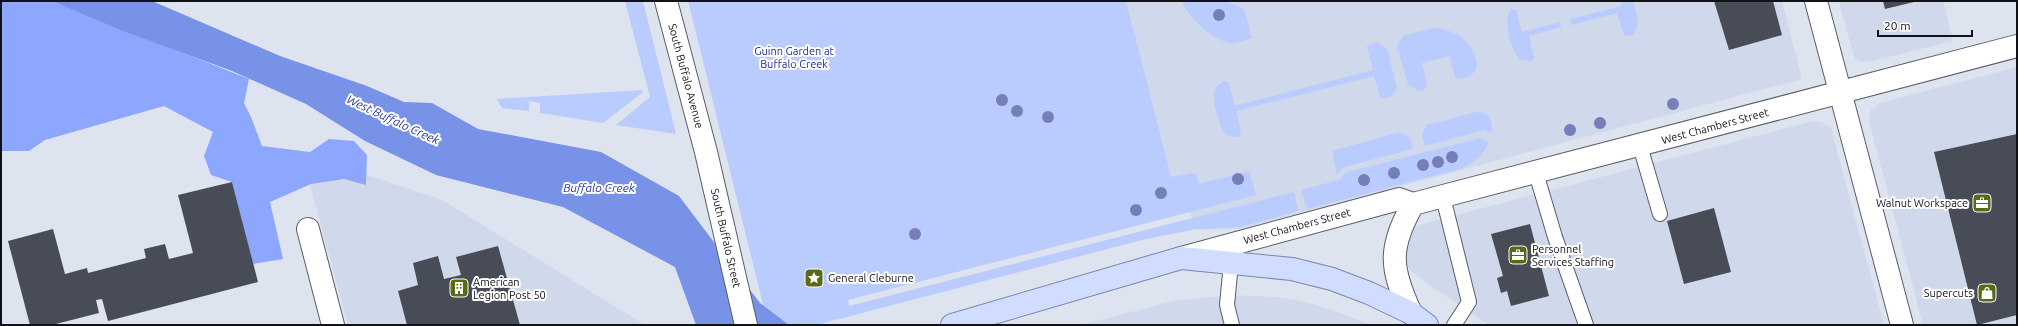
<svg xmlns="http://www.w3.org/2000/svg" width="2018" height="326" font-family="Ubuntu,sans-serif">
<style>
.built{fill:#d0d8ec}
.green{fill:#bacbfd}
.forest{fill:#8da7fe}
.water{fill:#7892e7}
.building{fill:#484c57}
.lines{fill:none;stroke-linecap:round;stroke-linejoin:round}
.lane-casing{stroke:#595d68;stroke-width:16}
.street-casing{stroke:#595d68;stroke-width:24}
.primary-casing{stroke:#7a87ad;stroke-width:24}
.lane{stroke:#fff;stroke-width:14}
.street{stroke:#fff;stroke-width:22}
.primary{stroke:#d1ddfe;stroke-width:22}
.tree{fill:#767eba}
.labels{text-anchor:middle;stroke-width:4;stroke-linejoin:round;paint-order:stroke}
.park-label{font-size:11px;fill:#202c8d;stroke:#fff}
.street-label{font-size:11px;fill:#111217;stroke:#fff}
.poi-label{font-size:11px;fill:#111217;stroke:#fff;text-anchor:start}
.water-label{font-size:12px;font-style:italic;fill:#273799;stroke:#fff}
</style>
<rect width="100%" height="100%" fill="#dee3f0"/>
<!-- built -->
<path class="built" d="M 1124,1 L 1782,1 L 1802,79 L 1240,229 L 1199,230 L 1170,178 Z
M 1839,1 L 1943,1 L 1953,41 L 1869,62 L 1859,61 L 1854,57 Z
M 2017,67 L 2017,325 L 1923,325 L 1869,121 L 1870,111 L 1880,103 Z
M 1813,121 L 1821,122 L 1831,128 L 1884,325 L 1489,325 L 1425,282 L 1411,271 L 1406,264 L 1404,242 L 1410,232 L 1419,225 Z
M 352,170 L 442,200 L 645,325 L 348,325 L 308,177 Z
M 1230,295 L 1277,297 L 1301,301 L 1336,311 L 1370,325 L 1081,325 L 1174,301 Z"/>
<!-- green -->
<path class="green" d="M 625,1 L 643,1 L 676,134 L 616,125 L 650,97 Z
M 688,1 L 1126,1 L 1171,177 L 1195,173 L 1199,184 L 1249,171 L 1256,195 L 848,300 L 849,306 L 1294,192 L 1298,211 L 1240,227 L 1197,229 L 1146,239 L 816,325 L 773,325 L 764,308 Z
M 1182,1 L 1225,1 L 1244,9 L 1252,38 C 1246,40 1236,44 1230,43 C 1214,41 1186,16 1182,1 Z
M 1621,1 L 1633,1 C 1636,12 1645,36 1625,36 L 1623,33 L 1617,13 L 1572,25 L 1570,19 L 1622,6 Z
M 1512,9 L 1516,10 L 1522,32 L 1560,22 L 1561,27 L 1529,36 L 1534,57 L 1532,61 L 1521,60 C 1512,53 1501,17 1512,9 Z
M 1434,28 C 1457,30 1476,42 1477,67 C 1472,76 1468,78 1458,79 L 1455,77 L 1450,56 L 1422,63 L 1427,84 L 1425,89 L 1418,91 L 1408,84 L 1397,46 L 1403,36 Z
M 1376,42 L 1387,49 L 1397,88 L 1391,97 L 1382,99 L 1380,96 L 1374,76 L 1236,111 L 1241,132 L 1238,137 C 1234,137 1229,137 1226,134 C 1220,130 1212,98 1214,92 C 1216,86 1220,83 1226,81 L 1229,83 L 1235,106 L 1373,70 L 1367,46 Z
M 642,90 L 643,92 L 603,123 L 540,113 L 540,103 L 529,101 L 529,111 L 502,108 L 497,99 Z
M 1476,112 C 1489,112 1494,121 1491,133 L 1484,130 L 1425,146 L 1422,135 L 1427,125 Z
M 1400,132 L 1411,138 L 1413,149 L 1344,167 L 1337,174 L 1332,151 Z
M 1480,138 L 1489,142 C 1483,156 1474,163 1460,169 L 1307,209 L 1301,190 L 1339,180 L 1348,172 Z"/>
<!-- forest -->
<path class="forest" d="M 1,1 L 52,1 L 249,79 L 244,103 L 251,117 L 262,146 L 310,152 L 329,139 L 354,141 L 367,155 L 366,185 L 344,179 L 311,184 L 270,202 L 283,259 L 253,264 L 232,182 L 211,175 L 204,156 L 213,132 L 164,106 L 45,140 L 29,151 L 1,151 Z"/>
<!-- water -->
<path class="water" d="M 52,1 L 152,1 L 280,56 L 367,86 L 404,102 L 432,103 L 478,129 L 601,152 L 679,196 L 760,303 L 789,325 L 696,325 L 675,267 L 563,207 L 436,175 L 365,141 L 306,104 L 232,71 L 123,31 Z"/>
<!-- building -->
<path class="building" d="M 1714,1 L 1773,1 L 1782,35 L 1729,50 Z
M 1883,1 L 1914,1 L 1914,2 L 1885,9 Z
M 2017,134 L 2017,315 L 1977,325 L 1934,152 Z
M 232,182 L 258,282 L 108,321 L 102,299 L 96,300 L 99,313 L 52,325 L 30,325 L 8,241 L 53,229 L 65,274 L 87,268 L 88,273 L 146,258 L 144,249 L 165,244 L 169,259 L 193,253 L 178,195 Z
M 1714,208 L 1731,272 L 1684,284 L 1667,221 Z
M 1530,224 L 1549,296 L 1511,306 L 1507,291 L 1501,293 L 1497,278 L 1503,276 L 1491,234 Z
M 498,246 L 520,325 L 407,325 L 398,291 L 418,285 L 413,263 L 438,256 L 444,279 L 461,275 L 456,257 Z"/>
<g class="lines">
<!-- lane casing -->
<g class="lane-casing">
<path id="lane" d="M 1640,146 L 1660,214
M 1536,173 L 1555,237 L 1586,325
M 1443,197 L 1469,302 L 1454,325
M 1231,263 L 1227,305 L 1232,325"/>
</g>
<!-- street casing -->
<g class="street-casing">
<path id="street" d="M 666,1 L 706,152 L 746,325
M 1816,1 L 1902,325
M 308,229 L 333,325
M 1181,258 L 1399,199 L 1413,204 L 2017,46
M 1411,313 C 1390,268 1388,248 1413,204"/>
</g>
<!-- primary casing -->
<g class="primary-casing">
<path id="primary" d="M 952,325 L 1181,258 L 1292,269 L 1332,279 L 1369,293 L 1411,313 L 1427,325"/>
</g>
<!-- lane -->
<use href="#lane" class="lane"/>
<!-- street -->
<use href="#street" class="street"/>
<!-- primary -->
<use href="#primary" class="primary"/>
</g>
<!-- trees -->
<g class="tree">
<circle cx="1219" cy="15" r="6"/>
<circle cx="1002" cy="100" r="6"/>
<circle cx="1673" cy="104" r="6"/>
<circle cx="1017" cy="111" r="6"/>
<circle cx="1048" cy="117" r="6"/>
<circle cx="1600" cy="123" r="6"/>
<circle cx="1570" cy="130" r="6"/>
<circle cx="1452" cy="157" r="6"/>
<circle cx="1438" cy="162" r="6"/>
<circle cx="1423" cy="165" r="6"/>
<circle cx="1394" cy="173" r="6"/>
<circle cx="1238" cy="179" r="6"/>
<circle cx="1364" cy="180" r="6"/>
<circle cx="1161" cy="193" r="6"/>
<circle cx="1136" cy="210" r="6"/>
<circle cx="915" cy="234" r="6"/>
</g>
<!-- icons -->
<defs>
<g id="office-square" transform="scale(1)"><rect x="-9" y="-9" width="18" height="18" rx="4" fill="#5a6a14" stroke="#fff"/><path d="M-6-3h4V-5.5h4V-3h4V5H-6ZM-1-4.5V-3h2v-1.5ZM-6 0V1H6V0Z" fill="#fff"/></g>
<g id="sight-square" transform="scale(1)"><rect x="-9" y="-9" width="18" height="18" rx="4" fill="#5a6a14" stroke="#fff"/><path d="M0-6L1.8-2.2L6-1.7L2.9 1.2L3.7 5.4L0 3.3L-3.7 5.4L-2.9 1.2L-6-1.7L-1.8-2.2Z" fill="#fff"/></g>
<g id="building-square" transform="scale(1)"><rect x="-9" y="-9" width="18" height="18" rx="4" fill="#5a6a14" stroke="#fff"/><path d="M-4-6H4V6H1V3H-1V6H-4ZM-2.5-4.3h1.7v1.8h-1.7ZM.8-4.3h1.7v1.8H.8ZM-2.5-1h1.7V.8h-1.7ZM.8-1h1.7V.8H.8Z" fill="#fff"/></g>
<g id="shop-square" transform="scale(1)"><rect x="-9" y="-9" width="18" height="18" rx="4" fill="#5a6a14" stroke="#fff"/><path d="M-5-2.5h2.3a2.7 3.5 0 0 1 5.4 0H5L5.5 6h-11ZM-1.5-2.5h3a1.5 2.3 0 0 0-3 0Z" fill="#fff"/></g>
</defs>
<g fill-rule="evenodd">
<use href="#office-square" x="1982" y="203"/>
<use href="#office-square" x="1518" y="255"/>
<use href="#sight-square" x="814" y="278"/>
<use href="#building-square" x="459" y="288"/>
<use href="#shop-square" x="1987" y="293"/>
</g>
<g class="labels">
<!-- park labels -->
<g class="park-label">
<text x="794" y="55">Guinn Garden at<tspan x="794" dy="13">Buffalo Creek</tspan></text>
</g>
<!-- street labels -->
<g class="street-label">
<text transform="translate(686 76) rotate(75)" y="4">South Buffalo Avenue</text>
<text transform="translate(1715 126) rotate(-15)" y="4">West Chambers Street</text>
<text transform="translate(1297 226) rotate(-15)" y="4">West Chambers Street</text>
<text transform="translate(726 238) rotate(77)" y="4">South Buffalo Street</text>
</g>
<!-- poi labels -->
<g class="poi-label">
<text x="1968" y="207" text-anchor="end">Walnut Workspace</text>
<text x="1532" y="253">Personnel<tspan x="1532" dy="13">Services Staffing</tspan></text>
<text x="828" y="282">General Cleburne</text>
<text x="473" y="286">American<tspan x="473" dy="13">Legion Post 50</tspan></text>
<text x="1973" y="297" text-anchor="end">Supercuts</text>
</g>
<!-- water labels -->
<g class="water-label">
<text transform="translate(393 120) rotate(25)" y="4">West Buffalo Creek</text>
<text x="599" y="192">Buffalo Creek</text>
</g>
</g>
<!-- border -->
<rect width="2018" height="326" fill="none" stroke="#111217" stroke-width="4"/>
<!-- scale -->
<path d="M1878 30v6h94v-6" fill="none" stroke="#111217" stroke-width="2"/>
<text x="1884" y="30" font-size="12" fill="#111217" stroke="#ffffff" stroke-width="3" paint-order="stroke">20 m</text>
</svg>
